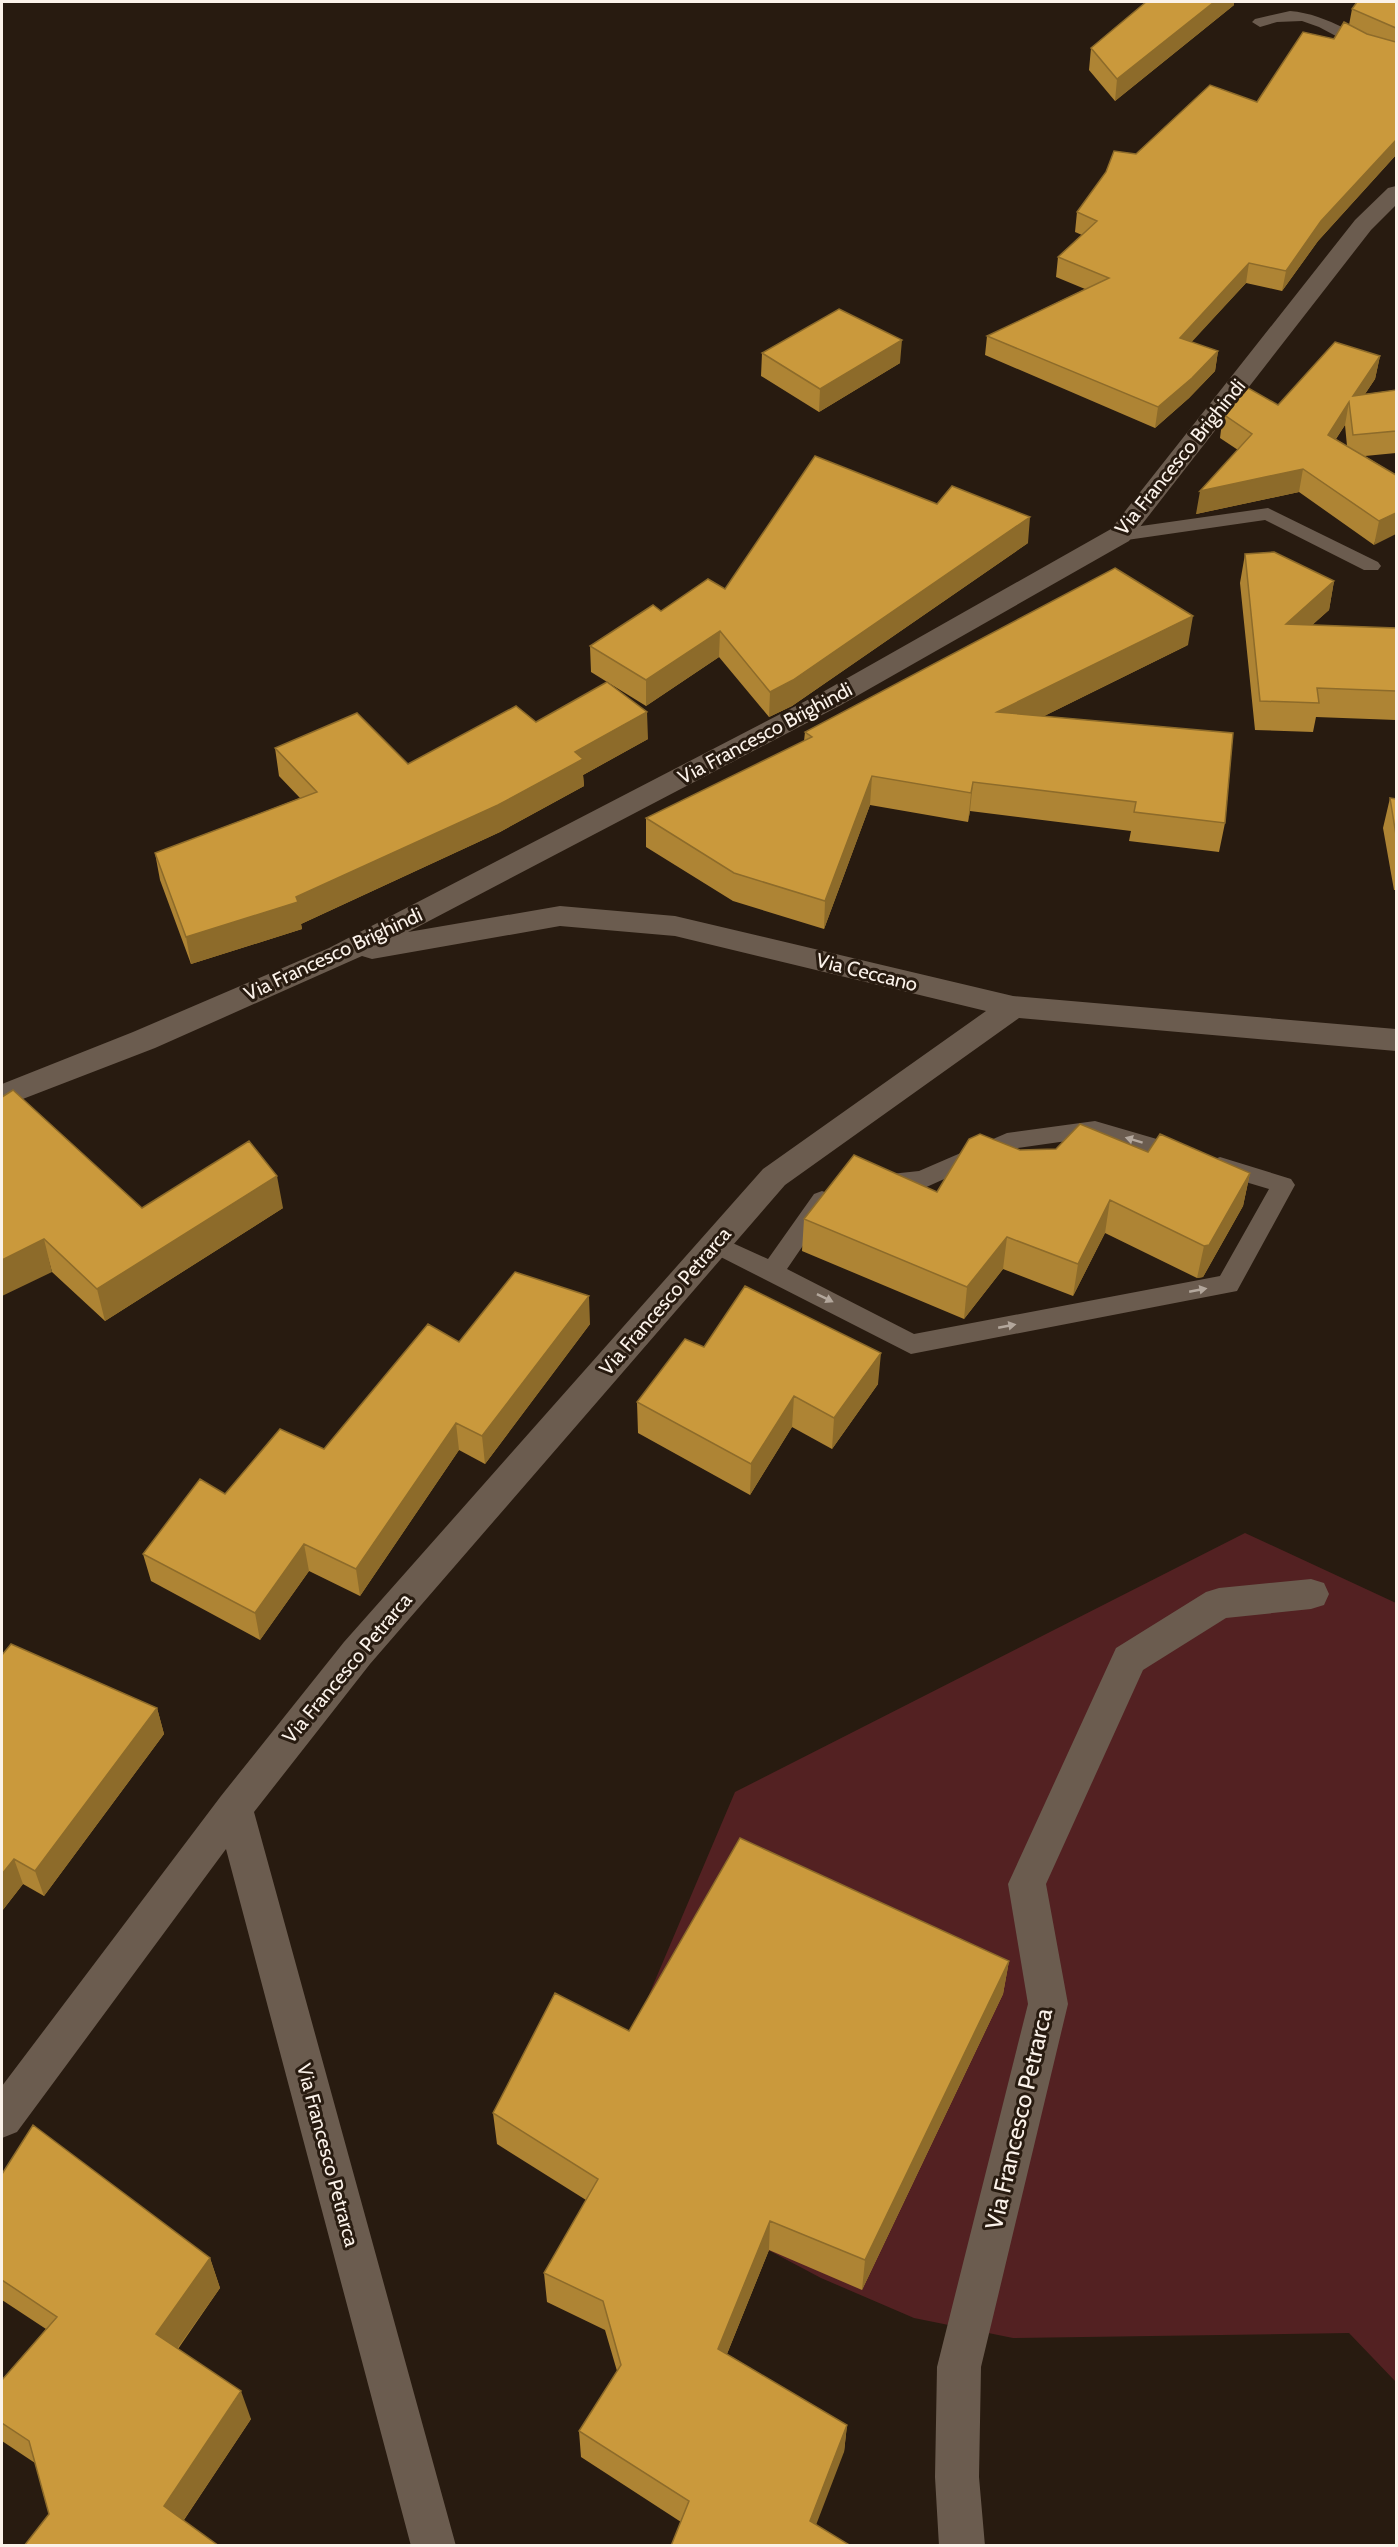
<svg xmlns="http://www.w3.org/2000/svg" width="1398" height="2547" font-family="Cabin,sans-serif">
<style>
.green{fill:#532122}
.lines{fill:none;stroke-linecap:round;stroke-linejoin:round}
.lane{fill:#6b5c4f;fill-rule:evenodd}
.street{fill:#6b5c4f;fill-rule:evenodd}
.wall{fill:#ae8434;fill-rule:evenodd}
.shaded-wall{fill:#8d6b2a}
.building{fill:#ca993c;stroke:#8d6b2a;stroke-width:1.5}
.oneway{fill:#b3a79c}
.labels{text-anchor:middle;stroke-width:6;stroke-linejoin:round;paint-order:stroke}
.street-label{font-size:20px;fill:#fbf2ea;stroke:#281b10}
.near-street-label{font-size:24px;fill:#fbf2ea;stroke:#281b10}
</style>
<rect width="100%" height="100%" fill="#281b10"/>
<!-- green -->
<path class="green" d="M 1245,1533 L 1396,1603 L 1396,2382 L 1349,2333 L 1013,2338 L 914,2318 L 821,2278 L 700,2214 L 623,2056 L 735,1792 Z"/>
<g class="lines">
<!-- lane -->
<path class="lane" d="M 1290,11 C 1329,14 1360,40 1396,51 L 1396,61 L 1364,51 L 1319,27 L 1302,21 L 1277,22 L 1260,27 L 1252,22 L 1255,19 Z
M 1268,508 L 1378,562 L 1381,566 L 1378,570 L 1364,570 L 1265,520 L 1120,541 L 1113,539 L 1111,535 L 1113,531 L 1120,529 Z
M 1095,1121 L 1191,1149 L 1195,1155 L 1191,1161 L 1183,1164 L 1095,1137 L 1011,1149 L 922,1189 L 880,1191 L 872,1188 L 868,1182 L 872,1176 L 919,1171 L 1007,1133 Z
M 1220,1157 L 1291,1179 L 1295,1185 L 1237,1291 L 911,1354 L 707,1250 L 703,1244 L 707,1238 L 715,1235 L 768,1259 L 814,1194 L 822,1191 L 830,1194 L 834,1200 L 830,1206 L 787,1269 L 914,1334 L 1220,1276 L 1269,1189 L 1212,1172 L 1208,1166 L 1212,1160 Z"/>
<!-- street -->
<path class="street" d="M 1396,186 L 1396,205 L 1371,230 L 1129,541 L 841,705 L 408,932 L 560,906 L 675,916 L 1013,996 L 1396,1029 L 1396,1051 L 1019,1018 L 785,1185 L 370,1664 L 254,1812 L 456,2546 L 411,2546 L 226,1849 L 17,2132 L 2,2138 L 2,2086 L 221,1796 L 344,1642 L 763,1169 L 986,1011 L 675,936 L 560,926 L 372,959 L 362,956 L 155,1048 L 2,1107 L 2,1084 L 133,1032 L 329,948 L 821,693 L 1111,529 L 1355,220 L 1388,188 Z
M 1311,1579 L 1324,1583 L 1329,1594 L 1324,1605 L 1311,1609 L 1226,1618 L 1143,1670 L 1046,1884 L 1068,2004 L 981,2367 L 979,2477 L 985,2546 L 939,2546 L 935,2477 L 937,2367 L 1028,2004 L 1008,1884 L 1116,1648 L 1206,1592 L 1219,1588 Z"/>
</g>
<!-- wall -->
<path class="wall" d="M 1146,2 L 1234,2 L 1234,5 L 1115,101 L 1089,70 L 1091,48 Z
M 1396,2 L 1396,155 L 1318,241 L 1282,291 L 1246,283 L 1191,342 L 1218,351 L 1215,371 L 1189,398 L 1155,428 L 985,355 L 987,336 L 1085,289 L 1056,277 L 1058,257 L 1082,235 L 1075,232 L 1077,212 L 1136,154 L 1257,102 L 1349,25 L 1352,9 Z
M 762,353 L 900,363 L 819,412 L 761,376 Z
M 1380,356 L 1375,379 L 1365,394 L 1396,390 L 1396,453 L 1365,456 L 1396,475 L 1374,545 L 1299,492 L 1196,514 L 1238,450 L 1220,438 L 1223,414 L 1278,405 ZM 1345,425 L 1347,446 L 1336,439 Z
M 1028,543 L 792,706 L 769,717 L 719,657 L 646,706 L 591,672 L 590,646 L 661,611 L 725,589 Z
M 1245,554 L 1334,581 L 1329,610 L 1312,625 L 1396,628 L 1396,720 L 1316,717 L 1313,732 L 1255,730 L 1240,583 Z
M 1188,645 L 1044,716 L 1225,823 L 1219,852 L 1129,841 L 1131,831 L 970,811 L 968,822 L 870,805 L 824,929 L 733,901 L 646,847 L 646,818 L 804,741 L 805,732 Z
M 536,722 L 648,739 L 583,775 L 584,786 L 500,832 L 301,924 L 302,929 L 191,964 L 160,880 L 155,853 L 300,798 L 279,776 L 275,748 L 408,764 Z
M 1390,798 L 1396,799 L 1396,890 L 1394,890 L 1383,828 Z
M 2,1097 L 142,1208 L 283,1208 L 105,1321 L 52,1272 Z
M 1020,1150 L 1148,1152 L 1250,1173 L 1243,1206 L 1203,1277 L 1197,1278 L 1105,1233 L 1073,1296 L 1003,1269 L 964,1319 L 802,1251 L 804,1219 L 937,1192 Z
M 590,1324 L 485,1464 L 459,1450 L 360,1596 L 309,1571 L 260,1640 L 151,1581 L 143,1554 L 225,1494 L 324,1449 L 459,1342 Z
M 704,1347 L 878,1384 L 832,1449 L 792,1427 L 750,1495 L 638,1433 L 637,1402 Z
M 11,1644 L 157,1708 L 164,1734 L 44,1896 L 23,1884 L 2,1911 Z
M 1009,1961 L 1003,1994 L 862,2290 L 769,2250 L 727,2354 L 847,2425 L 844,2452 L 681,2522 L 581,2457 L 579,2431 L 617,2371 L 605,2330 L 547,2302 L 544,2273 L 586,2200 L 497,2144 L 493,2113 L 629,2031 Z
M 2,2174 L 210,2258 L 220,2288 L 178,2349 L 251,2419 L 184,2520 L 49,2514 L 35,2463 L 2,2441 L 2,2380 L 46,2329 L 2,2300 Z"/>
<!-- shaded-wall -->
<path class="shaded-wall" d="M 1214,2 L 1234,2 L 1234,5 L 1115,101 L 1117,79 Z
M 1396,140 L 1396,155 L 1318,241 L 1282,291 L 1286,271 L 1321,221 Z
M 1249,263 L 1246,283 L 1177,358 L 1180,338 Z
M 902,340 L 900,363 L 819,412 L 820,389 Z
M 1218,351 L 1215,371 L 1189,398 L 1155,428 L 1158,407 Z
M 1380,356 L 1375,379 L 1351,415 L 1353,396 Z
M 1349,402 L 1345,425 L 1323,458 L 1328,435 Z
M 1303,469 L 1299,492 L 1196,514 L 1200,491 Z
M 1396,513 L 1396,534 L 1374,545 L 1379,521 Z
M 1030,517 L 1028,543 L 792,706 L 769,717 L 770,692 Z
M 1334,581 L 1329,610 L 1281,653 L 1286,624 Z
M 1193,616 L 1188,645 L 994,741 L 997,712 Z
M 720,631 L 719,657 L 646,706 L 646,680 Z
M 647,712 L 648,739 L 583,775 L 584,786 L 500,832 L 301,924 L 302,929 L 191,964 L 186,937 L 296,897 L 575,752 Z
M 872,776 L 870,805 L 824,929 L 825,901 Z
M 973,782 L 970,811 L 968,822 L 971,793 Z
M 1250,1173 L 1243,1206 L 1203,1277 L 1197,1278 L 1204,1246 Z
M 277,1176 L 283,1208 L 105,1321 L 97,1289 Z
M 1110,1200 L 1105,1233 L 1073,1296 L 1078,1264 Z
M 1007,1237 L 1003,1269 L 964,1319 L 967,1287 Z
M 44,1239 L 52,1272 L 2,1296 L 2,1260 Z
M 589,1296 L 590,1324 L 485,1464 L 482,1436 Z
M 881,1353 L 878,1384 L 832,1449 L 834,1418 Z
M 794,1396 L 792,1427 L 750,1495 L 751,1464 Z
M 456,1423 L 459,1450 L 360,1596 L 356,1569 Z
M 304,1544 L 309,1571 L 260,1640 L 255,1613 Z
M 157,1708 L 164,1734 L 44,1896 L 35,1871 Z
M 14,1859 L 23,1884 L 2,1911 L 2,1874 Z
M 1009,1961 L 1003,1994 L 862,2290 L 865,2260 Z
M 770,2221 L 769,2250 L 718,2376 L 718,2349 Z
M 210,2258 L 220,2288 L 167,2363 L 156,2334 Z
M 241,2391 L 251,2419 L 175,2533 L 164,2506 Z
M 847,2425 L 844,2452 L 808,2546 L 810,2521 Z"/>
<!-- building -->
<path class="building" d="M 1146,2 L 1214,2 L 1117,79 L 1091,48 Z
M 1357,2 L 1396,2 L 1396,28 L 1352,9 Z
M 1344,22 L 1367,34 L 1396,42 L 1396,140 L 1321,221 L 1286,271 L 1249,263 L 1180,338 L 1218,351 L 1192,378 L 1158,407 L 987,336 L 1109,278 L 1058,257 L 1097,221 L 1077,212 L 1106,172 L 1114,151 L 1136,154 L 1210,85 L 1257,102 L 1303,32 L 1334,39 Z
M 839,309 L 902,340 L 820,389 L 762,353 Z
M 1335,342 L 1380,356 L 1353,396 L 1396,390 L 1396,431 L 1353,435 L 1349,402 L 1328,435 L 1396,475 L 1396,513 L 1379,521 L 1303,469 L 1200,491 L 1252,434 L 1223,414 L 1243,385 L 1278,405 Z
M 815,456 L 937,504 L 952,486 L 1030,517 L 793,680 L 770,692 L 720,631 L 646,680 L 590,646 L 653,605 L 661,611 L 708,579 L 725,589 Z
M 1274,552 L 1334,581 L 1286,624 L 1396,628 L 1396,691 L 1317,688 L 1319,703 L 1260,701 L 1245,554 Z
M 1115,568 L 1193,616 L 997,712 L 1233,733 L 1225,823 L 1134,812 L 1136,802 L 973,782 L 971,793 L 872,776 L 825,901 L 734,873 L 646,818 L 812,737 L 805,732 Z
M 607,682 L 647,712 L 575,752 L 583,759 L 498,805 L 296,897 L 298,902 L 186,937 L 155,853 L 317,792 L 275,748 L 357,713 L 408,764 L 516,706 L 536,722 Z
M 1390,798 L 1396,799 L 1396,835 Z
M 13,1090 L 142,1208 L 249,1141 L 277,1176 L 97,1289 L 44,1239 L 2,1260 L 2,1097 Z
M 1080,1124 L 1148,1152 L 1160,1134 L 1250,1173 L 1209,1245 L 1204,1246 L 1110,1200 L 1078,1264 L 1007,1237 L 967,1287 L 804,1219 L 854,1155 L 937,1192 L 969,1139 L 980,1134 L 1020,1150 L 1056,1149 Z
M 515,1272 L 589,1296 L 482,1436 L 456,1423 L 356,1569 L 304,1544 L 255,1613 L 143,1554 L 200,1479 L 225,1494 L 280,1429 L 324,1449 L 428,1324 L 459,1342 Z
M 745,1286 L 881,1353 L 834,1418 L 794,1396 L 751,1464 L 637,1402 L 685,1339 L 704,1347 Z
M 11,1644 L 157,1708 L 35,1871 L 14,1859 L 2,1874 L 2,1655 Z
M 740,1838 L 1009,1961 L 865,2260 L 770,2221 L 718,2349 L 847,2425 L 810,2521 L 851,2546 L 671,2546 L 689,2501 L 579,2431 L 621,2365 L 603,2301 L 544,2273 L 598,2179 L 493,2113 L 555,1993 L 629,2031 Z
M 33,2125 L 210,2258 L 156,2334 L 241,2391 L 164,2506 L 219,2546 L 24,2546 L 49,2514 L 29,2441 L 2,2423 L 2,2380 L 57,2317 L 2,2280 L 2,2174 Z"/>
<!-- one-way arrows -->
<defs><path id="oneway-solid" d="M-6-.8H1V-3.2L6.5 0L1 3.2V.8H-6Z" transform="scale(1.5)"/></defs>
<g class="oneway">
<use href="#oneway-solid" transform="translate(1134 1140) rotate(-163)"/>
<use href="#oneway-solid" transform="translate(1198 1290) rotate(-11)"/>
<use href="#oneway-solid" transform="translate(825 1298) rotate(26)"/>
<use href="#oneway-solid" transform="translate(1007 1326) rotate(-11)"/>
</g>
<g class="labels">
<!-- street labels -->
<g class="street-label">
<text transform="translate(1180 457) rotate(-51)" y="7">Via Francesco Brighindi</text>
<text transform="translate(765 733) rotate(-28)" y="7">Via Francesco Brighindi</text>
<text transform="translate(333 954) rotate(-25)" y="7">Via Francesco Brighindi</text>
<text transform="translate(867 972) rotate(14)" y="7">Via Ceccano</text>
<text transform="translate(665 1301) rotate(-49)" y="7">Via Francesco Petrarca</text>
<text transform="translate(347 1668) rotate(-50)" y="7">Via Francesco Petrarca</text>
<text transform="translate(328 2155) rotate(75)" y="7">Via Francesco Petrarca</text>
</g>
<!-- near-street labels -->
<g class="near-street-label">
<text transform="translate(1019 2119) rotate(-77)" y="8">Via Francesco Petrarca</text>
</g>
</g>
<!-- border -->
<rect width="1398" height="2547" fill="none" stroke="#fbf2ea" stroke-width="6"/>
</svg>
